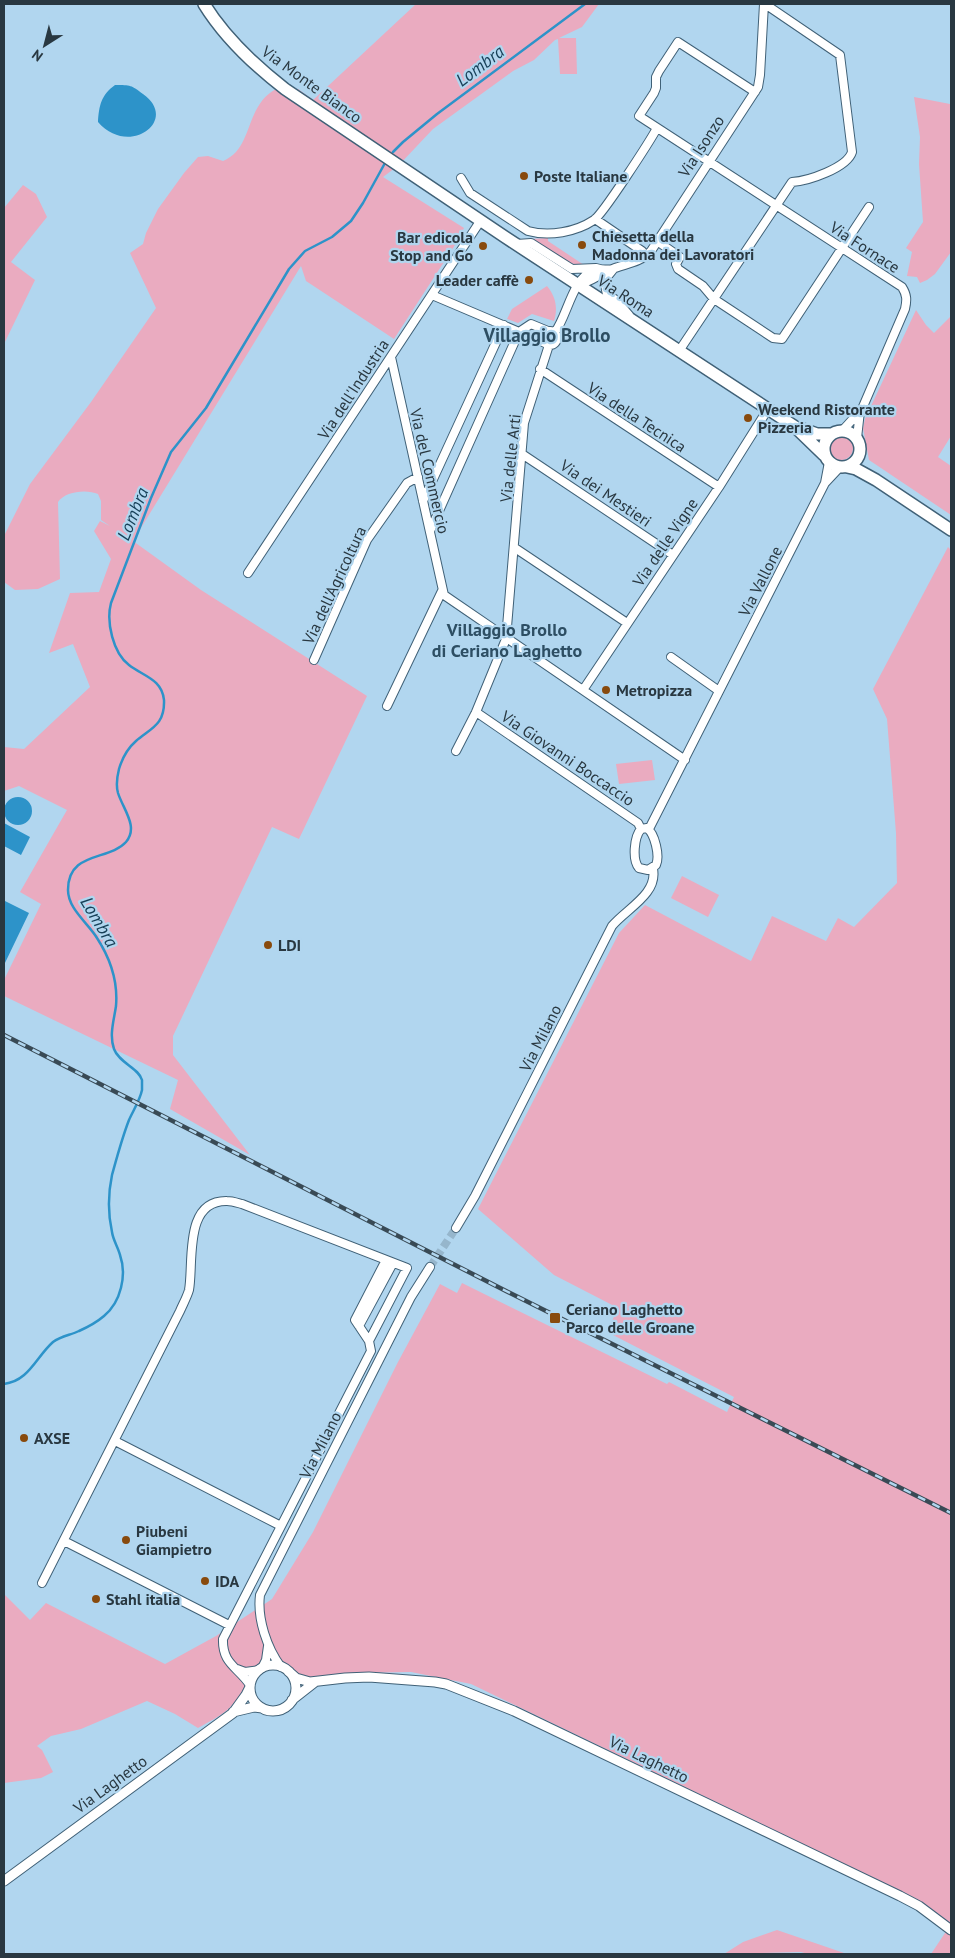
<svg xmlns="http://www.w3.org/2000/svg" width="955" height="1958" font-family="'PT Sans',sans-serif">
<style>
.green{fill:#eaabc0}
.water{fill:#2d93c9}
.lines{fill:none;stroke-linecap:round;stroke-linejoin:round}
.stream{stroke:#2d93c9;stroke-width:2.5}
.minor-tunnel{stroke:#96b6cc;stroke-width:8;stroke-dasharray:8 4;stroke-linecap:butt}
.minor-casing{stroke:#406177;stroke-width:10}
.tertiary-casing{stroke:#406177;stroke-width:11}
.primary-casing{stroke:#406177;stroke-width:14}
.minor{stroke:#fff;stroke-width:8}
.tertiary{stroke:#fff;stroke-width:9}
.primary{stroke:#fff;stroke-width:11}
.rail-casing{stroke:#394a55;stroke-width:4.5}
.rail{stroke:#b1d6ef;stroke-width:2.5;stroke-dasharray:8;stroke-linecap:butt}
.poi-dot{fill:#884a0d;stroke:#b1d6ef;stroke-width:2}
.labels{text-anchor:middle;stroke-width:4.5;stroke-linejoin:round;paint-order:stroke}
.street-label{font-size:16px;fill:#293841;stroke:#b1d6ef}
.poi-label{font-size:16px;font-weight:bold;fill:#293841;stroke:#b1d6ef;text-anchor:start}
.water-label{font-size:18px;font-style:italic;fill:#163f57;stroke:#b1d6ef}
.neighbourhood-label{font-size:18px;font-weight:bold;fill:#2d4e63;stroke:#b1d6ef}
.quarter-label{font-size:19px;font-weight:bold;fill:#2d4e63;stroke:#b1d6ef}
</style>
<rect width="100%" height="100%" fill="#b1d6ef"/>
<!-- green -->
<path class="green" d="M 416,4 L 599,4 L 582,27 L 559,38 L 576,38 L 577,74 L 560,74 L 558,39 L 555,40 L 534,60 L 513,71 L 433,129 L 399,165 L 383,177 L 464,228 L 455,245 L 394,339 L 306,281 L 301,266 L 133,541 L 201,590 L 367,696 L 299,839 L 272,827 L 173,1036 L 173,1055 L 250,1155 L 170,1109 L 178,1080 L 4,996 L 4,980 L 41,904 L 20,892 L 67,810 L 19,786 L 4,791 L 4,747 L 24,749 L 90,687 L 73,644 L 49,653 L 70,593 L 99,592 L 111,559 L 94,531 L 100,521 L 110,526 L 101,520 L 101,501 L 98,494 C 87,489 65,491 58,502 L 60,579 L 38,589 L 15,590 L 4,582 L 4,536 L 30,484 L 91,402 L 156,308 L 130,253 L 143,244 L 146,233 L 158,209 L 184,173 L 198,157 L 208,156 L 223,161 C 254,149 244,106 276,89 L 289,96 L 298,89 L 313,100 Z
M 914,97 L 950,104 L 951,101 L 951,252 L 935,274 L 927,280 L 920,283 L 917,277 L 907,276 L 912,252 L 906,248 L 923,222 L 919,164 L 920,137 Z
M 23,185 L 36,194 L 47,217 L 11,262 L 35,280 L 4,344 L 4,208 Z
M 548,238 L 548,241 L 584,265 C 563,265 547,250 530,239 Z
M 547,286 C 556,297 558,308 554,321 L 532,314 L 518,323 L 507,319 L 512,309 Z
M 916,310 L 926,325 L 934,333 L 951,316 L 951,436 L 938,457 L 951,466 L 951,515 L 869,460 L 863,428 L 865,419 Z
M829 448a12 12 0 1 1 24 0a12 12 0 1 1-24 0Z
M 948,547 L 951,550 L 951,1925 L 928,1907 L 892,1887 L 471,1684 L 411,1672 L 356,1673 L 308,1678 C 296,1675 286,1662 274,1662 C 249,1662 247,1690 233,1704 C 224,1715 210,1721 198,1728 L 175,1714 L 147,1701 L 81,1729 L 51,1736 L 37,1746 L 42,1750 L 53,1772 L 41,1778 L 4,1783 L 4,1594 L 30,1620 L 46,1603 L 165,1664 L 216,1636 L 272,1599 L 313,1532 L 398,1362 L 440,1284 L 457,1293 L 462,1283 L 667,1384 L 669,1382 L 727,1412 L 734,1397 L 607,1332 L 618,1308 L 554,1275 L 478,1209 L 619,933 L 645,905 L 751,961 L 772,916 L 826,941 L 838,918 L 854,927 L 897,883 L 896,833 L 887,719 L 873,689 Z
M 652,760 L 655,780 L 619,784 L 616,764 Z
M 682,876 L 719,895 L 708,917 L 671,898 Z
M 777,1930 L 847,1954 L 808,1954 L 801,1952 L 724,1954 L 743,1942 Z
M 947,1930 L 951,1934 L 951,1954 L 931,1954 Z"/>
<!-- water -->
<path class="water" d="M 115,85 C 131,85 131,85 143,94 C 180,120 129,158 98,122 C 99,106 101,95 115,85 Z
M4 811a14 14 0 1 1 28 0a14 14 0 1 1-28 0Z
M 4,823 L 30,837 L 21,855 L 4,846 Z
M 5,901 L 29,913 L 4,965 L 4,902 Z"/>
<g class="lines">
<!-- stream -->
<path class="stream" d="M 393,152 L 403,142 L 437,114 L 585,4
M 4,1384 C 29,1381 36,1357 53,1342 C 61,1336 71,1335 79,1331 C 88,1327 97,1322 104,1316 C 121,1302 127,1275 120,1255 C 118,1247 113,1240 112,1232 C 108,1214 108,1194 112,1175 C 117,1157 122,1138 129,1120 C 133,1111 140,1100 142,1090 C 142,1088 142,1082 142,1080 C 139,1068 119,1063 114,1049 C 109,1035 114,1020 116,1006 C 118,982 110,958 97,938 C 88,923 68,909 68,890 C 68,851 109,861 126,842 C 139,827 123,809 118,793 C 116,786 117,777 119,769 C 122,759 128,748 136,741 C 151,728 165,725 164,700 C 162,679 143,676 129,665 C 113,653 106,622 111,603 L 151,498 L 171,452 L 206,408 L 289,269 L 305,251 L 332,237 L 351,221 L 363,203 L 385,163"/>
<!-- minor-tunnel -->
<path class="minor-tunnel" d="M 430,1267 L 456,1228"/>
<!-- minor casing -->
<g class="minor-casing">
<path id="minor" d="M 755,92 L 678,42 L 659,71 L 656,77 L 656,88 L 654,93 L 639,116 L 902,287 C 907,295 907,300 905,309 L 862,409 L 842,431
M 461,178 L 470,193 L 528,231 C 549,237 576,232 594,220 C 603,214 650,141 657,128
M 595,219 L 642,251 L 646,257
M 657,241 L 680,257 L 676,264 L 678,269 L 703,286 L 714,299 L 773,338 L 782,339 L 869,207
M 517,244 L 531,243 L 572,269 L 596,268 L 604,270
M 612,271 C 605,278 604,284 607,294 L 616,300 L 629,315
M 578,285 C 590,282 597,276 608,271 C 623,263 638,265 651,251 L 758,87 L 760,75 L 764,4
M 432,295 L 545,343
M543 338a7 7 0 1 1 14 0a7 7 0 1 1-14 0Z
M 519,332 L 531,324 L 548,331
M 555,332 C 567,317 573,276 593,272
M 679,351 L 792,182 C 808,181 847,168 852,152 L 840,55 L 765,4
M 391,357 L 444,595 L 685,760
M 540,369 L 719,487
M 857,438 L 860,411
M 522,454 L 673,555
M 825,483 L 840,467
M 423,501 L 504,325
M 430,531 L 519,332
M 515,548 L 627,623
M 248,573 L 481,220
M 671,657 L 719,691
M 314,660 L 367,540 L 407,483 L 418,477
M 583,690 L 719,487 L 768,409
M 387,706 L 442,591
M 476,712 L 638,823 L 641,829
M 456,751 L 476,712 L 506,639 L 524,423 L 549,345
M 647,828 C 655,834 660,856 656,865 L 648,870 L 639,868 C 632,860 634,837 641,829 Z
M 649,829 L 825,483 L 829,462
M 456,1228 L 475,1196 L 612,926 C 626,909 658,894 653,869
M 359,1326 L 393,1263
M 115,1441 L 281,1526
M 64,1541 L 229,1625
M 42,1583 L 180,1311 C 183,1304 187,1297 189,1290 C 194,1263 183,1200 227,1201 C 232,1201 238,1203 242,1204 L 407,1268 L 369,1341
M 281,1667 C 267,1648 257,1619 260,1595 L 411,1297 L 430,1267
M 262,1668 L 266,1660 L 268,1646
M 237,1669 L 245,1672 L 259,1670
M 250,1685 C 238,1667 222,1664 223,1639 L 371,1351 L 369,1341 L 355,1320 L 386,1260"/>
</g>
<!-- tertiary casing -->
<g class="tertiary-casing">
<path id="tertiary" d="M 604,270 L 609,270
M250 1688a23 23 0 1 1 46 0a23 23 0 1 1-46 0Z
M 288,1671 L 296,1678 L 310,1682 L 345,1678 L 369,1677 L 435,1682 L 446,1684 L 514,1711 L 900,1896 L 919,1906 L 951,1930
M 292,1700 L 315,1682
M 233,1712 L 254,1707 L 262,1708
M 4,1881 L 233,1713 L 246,1695 L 250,1687"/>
</g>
<!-- primary casing -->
<g class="primary-casing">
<path id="primary" d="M 204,4 C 225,38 254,65 285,89 L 505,237 L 794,426 L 824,455
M 800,428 L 817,434 L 832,434
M824 449a18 18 0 1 1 36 0a18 18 0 1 1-36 0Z
M 847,467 L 856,469 L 876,480 L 951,530"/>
</g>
<!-- minor -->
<use href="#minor" class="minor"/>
<!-- tertiary -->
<use href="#tertiary" class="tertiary"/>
<!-- primary -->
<use href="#primary" class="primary"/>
<!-- rail casing -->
<g class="rail-casing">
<path id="rail" d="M 4,1035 L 506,1291 L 951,1513"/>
</g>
<!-- rail -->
<use href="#rail" class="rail"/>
</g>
<!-- markers -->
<g class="poi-dot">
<circle cx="524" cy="176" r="5"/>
<circle cx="582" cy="245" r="5"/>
<circle cx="483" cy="246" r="5"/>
<circle cx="529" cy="280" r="5"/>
<circle cx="748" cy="418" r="5"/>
<circle cx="606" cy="690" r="5"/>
<circle cx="268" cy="945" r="5"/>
<rect x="549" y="1312" width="12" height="12" rx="2.5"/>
<circle cx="24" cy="1438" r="5"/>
<circle cx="126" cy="1540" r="5"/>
<circle cx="205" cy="1581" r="5"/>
<circle cx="96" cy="1599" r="5"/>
</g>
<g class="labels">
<!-- street labels -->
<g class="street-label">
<text transform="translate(312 84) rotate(36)" y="6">Via Monte Bianco</text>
<text transform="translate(701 146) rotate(-57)" y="6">Via Isonzo</text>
<text transform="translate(865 247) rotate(33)" y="6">Via Fornace</text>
<text transform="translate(626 296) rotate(33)" y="6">Via Roma</text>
<text transform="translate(353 389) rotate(-57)" y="6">Via dell'Industria</text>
<text transform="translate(637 417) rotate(33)" y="6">Via della Tecnica</text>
<text transform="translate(510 458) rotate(-84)" y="6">Via delle Arti</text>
<text transform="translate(430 471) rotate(77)" y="6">Via del Commercio</text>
<text transform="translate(606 493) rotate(34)" y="6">Via dei Mestieri</text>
<text transform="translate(665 542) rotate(-56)" y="6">Via delle Vigne</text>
<text transform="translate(760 581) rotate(-63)" y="6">Via Vallone</text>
<text transform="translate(334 585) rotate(-65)" y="6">Via dell'Agricoltura</text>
<text transform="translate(568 758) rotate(34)" y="6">Via Giovanni Boccaccio</text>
<text transform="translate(540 1038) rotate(-63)" y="6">Via Milano</text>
<text transform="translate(320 1445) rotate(-63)" y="6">Via Milano</text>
<text transform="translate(649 1759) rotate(26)" y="6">Via Laghetto</text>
<text transform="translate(110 1784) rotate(-36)" y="6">Via Laghetto</text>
</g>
<!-- poi labels -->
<g class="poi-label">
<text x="534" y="182">Poste Italiane</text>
<text x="592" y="242">Chiesetta della<tspan x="592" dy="18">Madonna dei Lavoratori</tspan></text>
<text x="473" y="243" text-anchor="end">Bar edicola<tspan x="473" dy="18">Stop and Go</tspan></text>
<text x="519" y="286" text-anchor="end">Leader caffè</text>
<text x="758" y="415">Weekend Ristorante<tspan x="758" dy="18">Pizzeria</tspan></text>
<text x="616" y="696">Metropizza</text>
<text x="278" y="951">LDI</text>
<text x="566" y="1315">Ceriano Laghetto<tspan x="566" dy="18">Parco delle Groane</tspan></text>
<text x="34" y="1444">AXSE</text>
<text x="136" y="1537">Piubeni<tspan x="136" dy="18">Giampietro</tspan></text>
<text x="215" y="1587">IDA</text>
<text x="106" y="1605">Stahl italia</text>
</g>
<!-- water labels -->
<g class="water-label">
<text transform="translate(480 66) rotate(-37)" y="6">Lombra</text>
<text transform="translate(133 514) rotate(-68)" y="6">Lombra</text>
<text transform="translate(99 922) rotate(59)" y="6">Lombra</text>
</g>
<!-- neighbourhood labels -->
<g class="neighbourhood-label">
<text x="507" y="636">Villaggio Brollo<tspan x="507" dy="21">di Ceriano Laghetto</tspan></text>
</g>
<!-- quarter labels -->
<g class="quarter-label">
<text x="547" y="342">Villaggio Brollo</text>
</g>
</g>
<!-- border -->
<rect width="955" height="1958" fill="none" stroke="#293841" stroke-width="10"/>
<!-- north arrow -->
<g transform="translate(45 45) rotate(216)" stroke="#b1d6ef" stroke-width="4" paint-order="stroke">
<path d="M0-4L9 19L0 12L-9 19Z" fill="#293841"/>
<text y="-8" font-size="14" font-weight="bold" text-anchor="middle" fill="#293841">N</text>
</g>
</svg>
